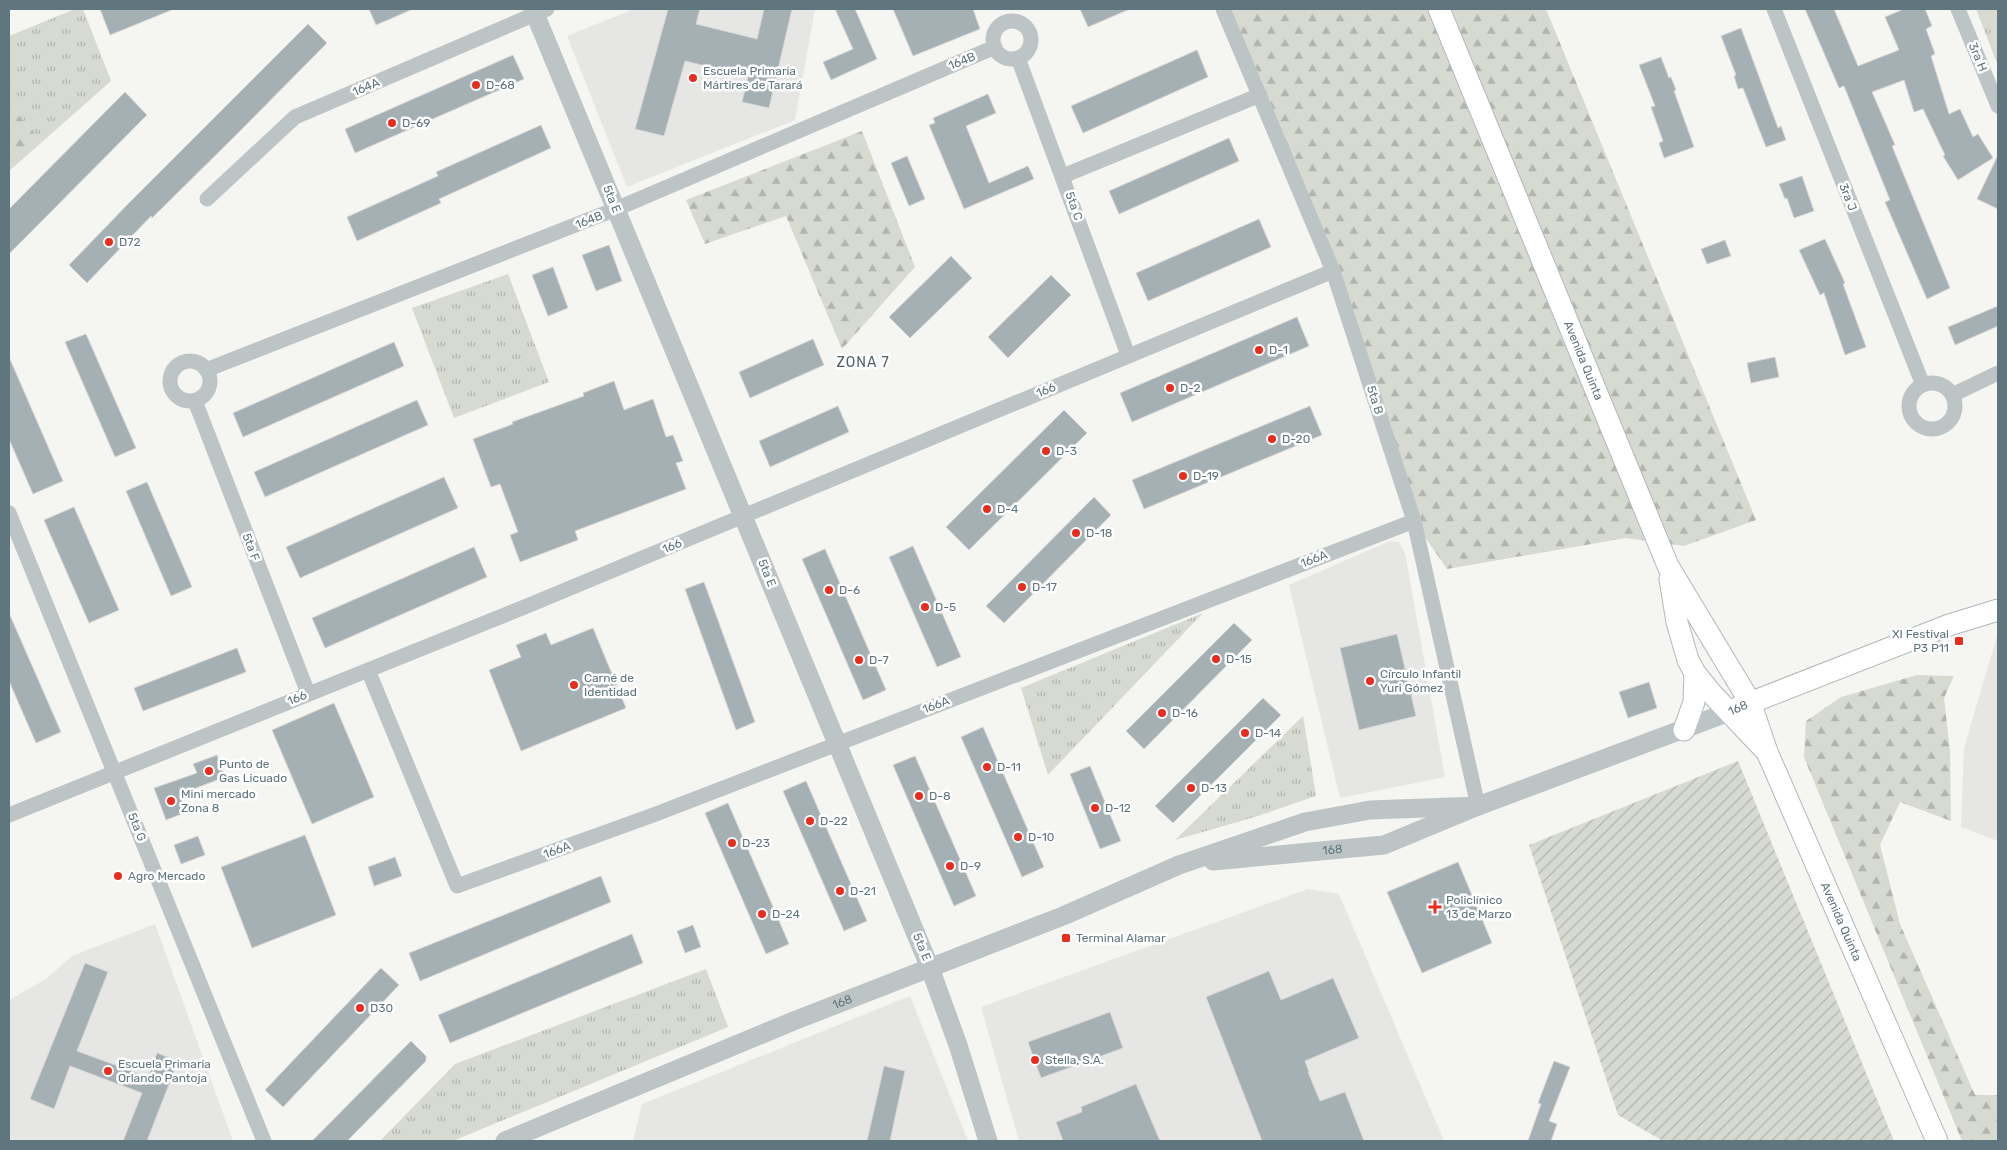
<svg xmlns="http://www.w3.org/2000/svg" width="2007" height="1150" font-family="Rubik,sans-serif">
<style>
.built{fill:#e6e7e5}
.grass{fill:url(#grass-tufts)}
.forest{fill:url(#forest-firs)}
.garden{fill:url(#garden-furrows)}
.building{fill:#a5b0b4;stroke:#d7d6d4}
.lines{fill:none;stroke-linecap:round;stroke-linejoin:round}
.secondary-casing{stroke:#b0b8bb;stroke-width:23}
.minor{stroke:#bdc4c6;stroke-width:15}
.tertiary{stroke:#bdc4c6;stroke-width:19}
.secondary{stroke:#fff;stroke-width:21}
.poi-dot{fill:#e82d1f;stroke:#fff;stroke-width:2}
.labels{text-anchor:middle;stroke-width:5;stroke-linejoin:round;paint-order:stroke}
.street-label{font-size:12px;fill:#5f767e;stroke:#fff}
.poi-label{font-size:12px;fill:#5f767e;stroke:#fff;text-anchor:start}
.neighbourhood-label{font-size:14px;letter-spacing:1px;fill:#516268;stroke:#fff}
</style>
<defs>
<pattern id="grass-tufts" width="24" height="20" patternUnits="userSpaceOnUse" patternTransform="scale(1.25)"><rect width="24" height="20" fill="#d6dad0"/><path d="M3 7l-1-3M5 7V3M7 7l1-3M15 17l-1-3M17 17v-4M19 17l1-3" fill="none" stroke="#b1b5ae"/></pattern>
<pattern id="forest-firs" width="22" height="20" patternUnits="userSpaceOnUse" patternTransform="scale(1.25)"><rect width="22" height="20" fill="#d6dad0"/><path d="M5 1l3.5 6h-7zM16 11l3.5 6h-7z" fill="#b1b5ae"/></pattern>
<pattern id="garden-furrows" width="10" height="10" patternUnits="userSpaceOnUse" patternTransform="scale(1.25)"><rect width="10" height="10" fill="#d6dad0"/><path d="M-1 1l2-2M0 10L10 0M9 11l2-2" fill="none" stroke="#b1b5ae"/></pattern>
</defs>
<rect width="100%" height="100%" fill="#f5f5f1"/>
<!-- built -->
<path class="built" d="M 634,9 L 815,9 L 795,120 L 627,187 L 567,36 Z
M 1390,541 L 1399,542 L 1405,553 L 1445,777 L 1340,798 L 1289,585 Z
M 1998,635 L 1998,841 L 1961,827 L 1964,748 L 1997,636 Z
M 1308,889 L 1339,894 L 1444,1141 L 1019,1141 L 981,1007 Z
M 155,924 L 233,1141 L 9,1141 L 9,1000 L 46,979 L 72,956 Z
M 910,996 L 968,1141 L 633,1141 L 642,1104 Z"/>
<!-- grass -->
<path class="grass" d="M 75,9 L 83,9 L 111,81 L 42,142 L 9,105 L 9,36 Z
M 1976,9 L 1998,9 L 1998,66 Z
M 508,274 L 549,382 L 454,418 L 412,308 Z
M 1203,613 L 1048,775 L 1021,688 Z
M 1303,716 L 1316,796 L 1255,817 L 1175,840 Z
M 706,969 L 728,1027 L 453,1141 L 380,1141 L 455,1064 Z"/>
<!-- forest -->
<path class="forest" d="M 1223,9 L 1546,9 L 1756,520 L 1684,546 L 1626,538 L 1447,569 L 1414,521 L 1333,271 Z
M 9,105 L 42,142 L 9,171 Z
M 862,131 L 915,267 L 842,349 L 786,216 L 705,244 L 686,200 Z
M 1917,675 L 1954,676 L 1944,698 L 1950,751 L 1951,821 L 1900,802 L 1880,845 L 1900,924 L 1975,1095 L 1998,1095 L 1998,1141 L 1962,1141 L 1804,757 L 1806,721 L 1841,697 Z"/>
<!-- garden -->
<path class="garden" d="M 1738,761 L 1894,1141 L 1663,1141 L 1618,1115 L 1529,845 Z"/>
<!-- building -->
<path class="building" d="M 100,9 L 174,9 L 110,35 Z
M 369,9 L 413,9 L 376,25 Z
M 668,9 L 700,9 L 696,24 L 757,39 L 764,9 L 792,9 L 769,108 L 742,102 L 748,76 L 685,61 L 664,136 L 635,129 Z
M 835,9 L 855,9 L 877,59 L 831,80 L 823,62 L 853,49 Z
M 893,9 L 973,9 L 980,29 L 913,56 Z
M 1080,9 L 1130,9 L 1088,27 Z
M 1805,9 L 1834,9 L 1858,66 L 1899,50 L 1885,17 L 1904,9 L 1925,9 L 1932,26 L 1926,29 L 1935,54 L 1931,56 L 1949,114 L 1960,109 L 1973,137 L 1978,134 L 1993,158 L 1958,180 L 1943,156 L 1945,155 L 1923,109 L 1914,112 L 1904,80 L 1872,92 L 1895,145 L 1892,146 L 1950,288 L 1927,299 L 1885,202 L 1890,200 L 1844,86 L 1839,88 Z
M 308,24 L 327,43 L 239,132 L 152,218 L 151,216 L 87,283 L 69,265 L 130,202 Z
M 1741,28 L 1778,128 L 1781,126 L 1786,140 L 1766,147 L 1743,88 L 1738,89 L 1734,76 L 1736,75 L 1721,36 Z
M 1197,50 L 1208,77 L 1083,133 L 1071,106 Z
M 513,55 L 524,79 L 355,153 L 345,129 Z
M 1661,57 L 1669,78 L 1671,77 L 1676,90 L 1674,91 L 1694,147 L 1664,158 L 1659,143 L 1663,141 L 1651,107 L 1655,106 L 1639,65 Z
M 125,92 L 147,115 L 9,254 L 9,209 Z
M 988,94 L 996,113 L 966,126 L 989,183 L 1028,166 L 1034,179 L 964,209 L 929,125 L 935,123 L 933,118 Z
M 541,125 L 551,148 L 439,199 L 441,203 L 357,241 L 347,217 L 438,176 L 436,172 Z
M 1229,138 L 1239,161 L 1119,214 L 1109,191 Z
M 1998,155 L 1998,209 L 1977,199 Z
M 907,156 L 925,199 L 909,206 L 891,163 Z
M 1802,176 L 1814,211 L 1794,218 L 1787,198 L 1785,199 L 1779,184 Z
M 1259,219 L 1271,247 L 1148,301 L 1136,273 Z
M 1825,239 L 1845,283 L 1843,284 L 1866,347 L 1845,355 L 1824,293 L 1820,295 L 1799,250 Z
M 1725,240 L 1731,256 L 1707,264 L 1701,249 Z
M 609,245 L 622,281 L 596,291 L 582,255 Z
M 951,256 L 972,278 L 910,338 L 889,317 Z
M 553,267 L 568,308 L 548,316 L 532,275 Z
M 1051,275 L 1071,295 L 1008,358 L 988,337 Z
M 1998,306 L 1998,326 L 1955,345 L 1948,327 Z
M 1297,317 L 1309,346 L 1132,422 L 1120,393 Z
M 86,334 L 136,448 L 115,457 L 65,342 Z
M 813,339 L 824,365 L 750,398 L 739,372 Z
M 394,342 L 404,366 L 243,437 L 233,413 Z
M 9,357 L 63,481 L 33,494 L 9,439 Z
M 1775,357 L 1779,377 L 1751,383 L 1747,363 Z
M 614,381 L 624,410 L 653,399 L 666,437 L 673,435 L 683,461 L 676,463 L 686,489 L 575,531 L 578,540 L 520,562 L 510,535 L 518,532 L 500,484 L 491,487 L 473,439 L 513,424 L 512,422 L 584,396 L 583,393 Z
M 417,400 L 428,425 L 265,497 L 254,472 Z
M 838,406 L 849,432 L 770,467 L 759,441 Z
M 1310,406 L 1322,435 L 1144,509 L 1132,480 Z
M 1064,410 L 1087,433 L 969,550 L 946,527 Z
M 444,477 L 458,508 L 300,578 L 286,547 Z
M 147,482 L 192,587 L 171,596 L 126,491 Z
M 1094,497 L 1111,515 L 1004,623 L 986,606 Z
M 74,507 L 119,610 L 89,623 L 44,520 Z
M 913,546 L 961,657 L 937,667 L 889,557 Z
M 474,547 L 487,577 L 325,648 L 312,618 Z
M 825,549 L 886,690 L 863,700 L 802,559 Z
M 704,582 L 755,722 L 736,730 L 685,589 Z
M 9,613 L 61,732 L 36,743 L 9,681 Z
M 1234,623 L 1252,640 L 1144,749 L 1126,731 Z
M 593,628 L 626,708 L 521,751 L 489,670 L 521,657 L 516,645 L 546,633 L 551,645 Z
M 1397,634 L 1416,716 L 1359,730 L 1340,648 Z
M 237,648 L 246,672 L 143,711 L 134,688 Z
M 1649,682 L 1657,708 L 1628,718 L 1619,692 Z
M 1263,698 L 1281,715 L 1173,823 L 1155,806 Z
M 334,703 L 374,797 L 312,824 L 272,730 Z
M 983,727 L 1044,867 L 1022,877 L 961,737 Z
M 217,755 L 225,777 L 180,794 L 187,812 L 166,820 L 154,788 L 197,773 L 193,764 Z
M 915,756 L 976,896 L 954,906 L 893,765 Z
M 1090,766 L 1121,841 L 1100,849 L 1070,774 Z
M 806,781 L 867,921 L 844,931 L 783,791 Z
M 728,803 L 789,944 L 766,954 L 705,813 Z
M 305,835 L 336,915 L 252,948 L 221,867 Z
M 198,836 L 205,855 L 181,864 L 174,845 Z
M 395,857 L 402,876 L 374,886 L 368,867 Z
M 1458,862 L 1492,943 L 1422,973 L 1387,892 Z
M 601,876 L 611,902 L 420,981 L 409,953 Z
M 693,925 L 701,947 L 685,953 L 677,931 Z
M 632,934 L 643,963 L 450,1043 L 438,1015 Z
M 85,963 L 108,972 L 77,1051 L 148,1077 L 157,1053 L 178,1061 L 147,1141 L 123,1141 L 142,1093 L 70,1066 L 54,1109 L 30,1099 Z
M 381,968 L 399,985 L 283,1107 L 265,1090 Z
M 1269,971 L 1281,1000 L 1333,978 L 1359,1038 L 1305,1061 L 1309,1072 L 1308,1072 L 1320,1101 L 1345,1092 L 1364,1141 L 1262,1141 L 1206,997 Z
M 1110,1012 L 1123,1048 L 1041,1078 L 1028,1042 Z
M 411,1041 L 426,1056 L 426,1061 L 347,1141 L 312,1141 Z
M 1554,1061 L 1570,1067 L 1549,1121 L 1557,1124 L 1551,1141 L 1528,1141 L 1541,1104 L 1538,1103 Z
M 884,1066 L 905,1071 L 890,1141 L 867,1141 Z
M 1136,1084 L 1160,1141 L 1063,1141 L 1056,1122 L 1082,1112 L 1081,1107 Z"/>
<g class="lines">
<!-- secondary casing -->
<g class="secondary-casing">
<g id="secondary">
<path id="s3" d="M 1439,9 L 1668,566 L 1750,702 L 1767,752"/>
<path id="s4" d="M 1670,579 L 1677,622 L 1688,660 L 1695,673 L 1712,694 L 1767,752 L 1937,1141"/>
<path d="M 1737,708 L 1949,625 L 1998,610"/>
<path d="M 1684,730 L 1694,702 L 1695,673"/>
</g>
</g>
<!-- minor -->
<path class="minor" d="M 1223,9 L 1333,271 L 1414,521 L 1478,806
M 1774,9 L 1923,385
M 1958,9 L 1998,106
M993 40a19 19 0 1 1 38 0a19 19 0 1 1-38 0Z
M 1018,58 L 1128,355
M 1063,176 L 1260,95
M 207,199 L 295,117 L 547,9
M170 381a20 20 0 1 1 40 0a20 20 0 1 1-40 0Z
M 206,370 L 616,209 L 995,47
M1909 406a23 23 0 1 1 46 0a23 23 0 1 1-46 0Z
M 1952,395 L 1998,373
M 195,401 L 308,693
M 9,513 L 264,1141
M 368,670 L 457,886 L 656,814 L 1414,521
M 9,815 L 527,606 L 1333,271"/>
<!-- tertiary -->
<g class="tertiary">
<path d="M 533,9 L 930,968 L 958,1045 L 988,1141"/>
<path id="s1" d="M 1213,861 L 1384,845 L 1478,806 L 1729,712"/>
<path id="s2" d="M 505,1141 L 796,1020 L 1063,916 L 1179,865 L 1305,822 L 1370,810 L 1478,806"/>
</g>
<!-- secondary -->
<use href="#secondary" class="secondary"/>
</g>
<!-- markers -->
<g class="poi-dot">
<circle cx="693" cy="78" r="5"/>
<circle cx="476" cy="85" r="5"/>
<circle cx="392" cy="123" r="5"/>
<circle cx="109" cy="242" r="5"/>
<circle cx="1259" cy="350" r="5"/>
<circle cx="1170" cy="388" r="5"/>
<circle cx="1272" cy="439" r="5"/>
<circle cx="1046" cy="451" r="5"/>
<circle cx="1183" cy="476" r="5"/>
<circle cx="987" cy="509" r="5"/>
<circle cx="1076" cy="533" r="5"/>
<circle cx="1022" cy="587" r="5"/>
<circle cx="829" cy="590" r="5"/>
<circle cx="925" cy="607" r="5"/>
<rect x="1954" y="636" width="10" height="10" rx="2.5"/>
<circle cx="1216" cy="659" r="5"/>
<circle cx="859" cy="660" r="5"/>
<circle cx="1370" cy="681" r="5"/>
<circle cx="574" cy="685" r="5"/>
<circle cx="1162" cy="713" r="5"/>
<circle cx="1245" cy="733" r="5"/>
<circle cx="987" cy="767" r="5"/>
<circle cx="209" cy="771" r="5"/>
<circle cx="1191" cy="788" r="5"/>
<circle cx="919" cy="796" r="5"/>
<circle cx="171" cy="801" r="5"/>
<circle cx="1095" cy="808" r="5"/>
<circle cx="810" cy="821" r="5"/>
<circle cx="1018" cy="837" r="5"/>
<circle cx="732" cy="843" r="5"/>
<circle cx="950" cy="866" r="5"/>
<circle cx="118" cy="876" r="5"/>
<circle cx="840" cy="891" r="5"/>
<path d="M1432.5 899.5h5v5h5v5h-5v5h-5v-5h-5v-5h5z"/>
<circle cx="762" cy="914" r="5"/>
<rect x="1061" y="933" width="10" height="10" rx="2.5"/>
<circle cx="360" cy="1008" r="5"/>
<circle cx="1035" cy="1060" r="5"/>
<circle cx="108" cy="1071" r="5"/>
</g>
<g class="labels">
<!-- street labels -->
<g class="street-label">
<text transform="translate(1978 57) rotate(67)" y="4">3ra H</text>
<text transform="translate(962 61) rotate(-23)" y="4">164B</text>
<text transform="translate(366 87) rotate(-23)" y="4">164A</text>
<text transform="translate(1848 197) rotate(68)" y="4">3ra J</text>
<text transform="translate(612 199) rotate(68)" y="4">5ta E</text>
<text transform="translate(1074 206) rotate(70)" y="4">5ta C</text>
<text transform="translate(589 220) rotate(-22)" y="4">164B</text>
<text dy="4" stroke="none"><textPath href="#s3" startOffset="380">Avenida Quinta</textPath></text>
<text transform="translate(1046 390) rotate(-23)" y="4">166</text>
<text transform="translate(1375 400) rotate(72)" y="4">5ta B</text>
<text transform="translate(672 546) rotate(-22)" y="4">166</text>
<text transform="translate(251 547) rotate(69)" y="4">5ta F</text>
<text transform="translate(1314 559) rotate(-21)" y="4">166A</text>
<text transform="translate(767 573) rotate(68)" y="4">5ta E</text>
<text transform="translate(297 698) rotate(-22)" y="4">166</text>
<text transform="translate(936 705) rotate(-21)" y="4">166A</text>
<text transform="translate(1738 708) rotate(-24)" y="4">168</text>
<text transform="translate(137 827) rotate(68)" y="4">5ta G</text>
<text transform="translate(557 850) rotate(-20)" y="4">166A</text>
<text dy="4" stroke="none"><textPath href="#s1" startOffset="120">168</textPath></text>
<text dy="4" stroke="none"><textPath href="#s4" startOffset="390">Avenida Quinta</textPath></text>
<text transform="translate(922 947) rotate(67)" y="4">5ta E</text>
<text dy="4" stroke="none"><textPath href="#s2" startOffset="365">168</textPath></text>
</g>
<!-- poi labels -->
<g class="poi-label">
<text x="703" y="75">Escuela Primaria<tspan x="703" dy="14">Mártires de Tarará</tspan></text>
<text x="486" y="89">D-68</text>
<text x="402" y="127">D-69</text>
<text x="119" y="246">D72</text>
<text x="1269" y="354">D-1</text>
<text x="1180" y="392">D-2</text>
<text x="1282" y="443">D-20</text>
<text x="1056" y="455">D-3</text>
<text x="1193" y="480">D-19</text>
<text x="997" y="513">D-4</text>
<text x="1086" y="537">D-18</text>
<text x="1032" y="591">D-17</text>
<text x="839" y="594">D-6</text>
<text x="935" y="611">D-5</text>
<text x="1949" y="638" text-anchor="end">XI Festival<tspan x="1949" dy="14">P3 P11</tspan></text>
<text x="1226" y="663">D-15</text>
<text x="869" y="664">D-7</text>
<text x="1380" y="678">Círculo Infantil<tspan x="1380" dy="14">Yuri Gómez</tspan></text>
<text x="584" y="682">Carné de<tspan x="584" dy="14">Identidad</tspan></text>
<text x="1172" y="717">D-16</text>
<text x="1255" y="737">D-14</text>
<text x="219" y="768">Punto de<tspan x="219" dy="14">Gas Licuado</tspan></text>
<text x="997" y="771">D-11</text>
<text x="1201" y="792">D-13</text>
<text x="181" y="798">Mini mercado<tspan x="181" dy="14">Zona 8</tspan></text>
<text x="929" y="800">D-8</text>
<text x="1105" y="812">D-12</text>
<text x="820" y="825">D-22</text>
<text x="1028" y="841">D-10</text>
<text x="742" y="847">D-23</text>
<text x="960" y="870">D-9</text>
<text x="128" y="880">Agro Mercado</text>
<text x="850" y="895">D-21</text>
<text x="1446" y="904">Policlínico<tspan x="1446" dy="14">13 de Marzo</tspan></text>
<text x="772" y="918">D-24</text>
<text x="1076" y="942">Terminal Alamar</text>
<text x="370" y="1012">D30</text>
<text x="1045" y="1064">Stella, S.A.</text>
<text x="118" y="1068">Escuela Primaria<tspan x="118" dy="14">Orlando Pantoja</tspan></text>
</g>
<!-- neighbourhood labels -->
<g class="neighbourhood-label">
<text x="863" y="367">ZONA 7</text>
</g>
</g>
<!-- border -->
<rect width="2007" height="1150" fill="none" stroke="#5f767e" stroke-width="20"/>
</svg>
